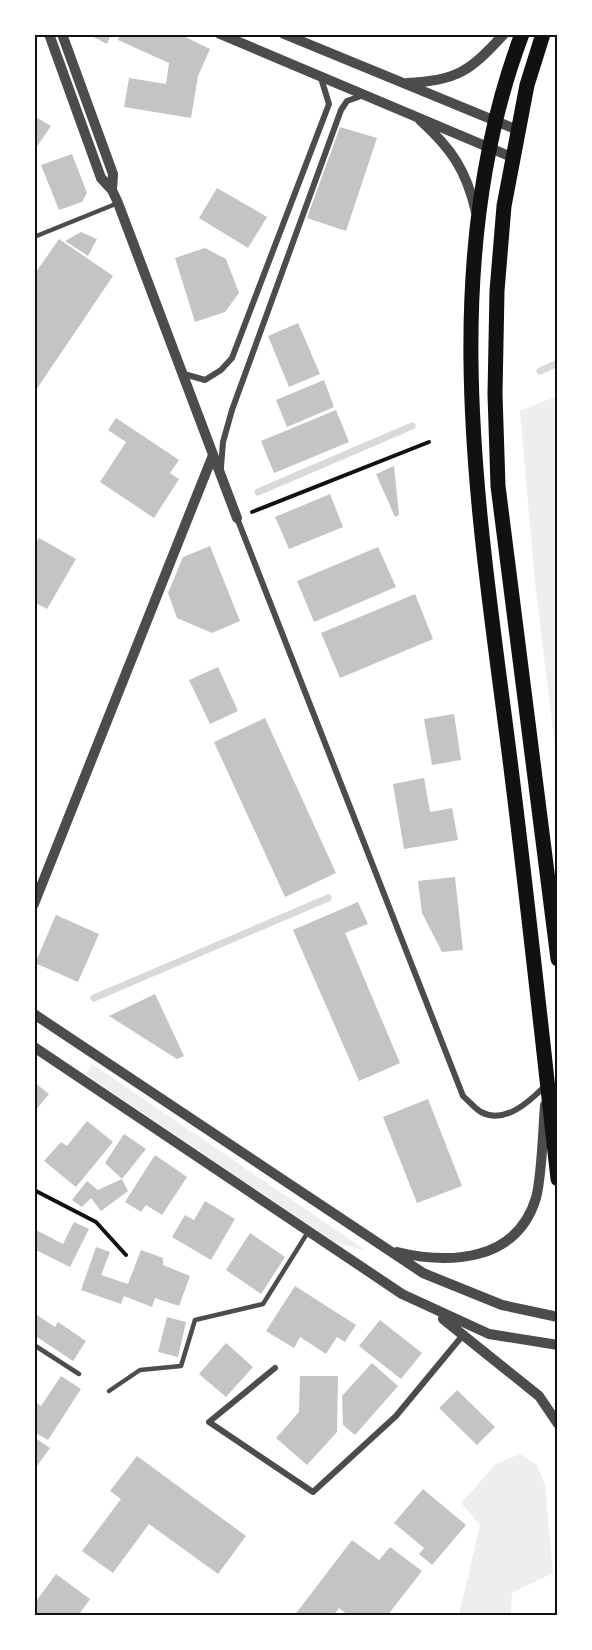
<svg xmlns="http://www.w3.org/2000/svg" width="592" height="1650" font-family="Montserrat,sans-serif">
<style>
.green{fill:#eee}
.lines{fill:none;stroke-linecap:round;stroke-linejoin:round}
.stream{stroke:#d9d9d9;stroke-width:7}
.building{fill:#c4c4c4}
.path{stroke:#111;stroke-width:4}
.service{stroke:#4c4c4c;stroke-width:4.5}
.minor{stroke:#4c4c4c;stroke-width:6}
.tertiary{stroke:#4c4c4c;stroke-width:10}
.primary{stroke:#111;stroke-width:15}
.neatline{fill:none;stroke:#111;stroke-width:2}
</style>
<rect width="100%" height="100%" fill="#fff"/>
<!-- green -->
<path class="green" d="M 557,396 L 557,748 L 555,747 L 535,583 L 520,411 Z
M 92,1064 L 367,1251 L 334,1242 L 86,1074 Z
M 520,1454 L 537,1465 L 545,1485 L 553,1573 L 512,1593 L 511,1615 L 459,1615 L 480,1525 L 461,1503 L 496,1464 Z"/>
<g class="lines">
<!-- stream -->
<path class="stream" d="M 540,371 L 558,363
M 258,492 L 412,426
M 94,998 L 328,898"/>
</g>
<!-- building -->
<path class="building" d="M 88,34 L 111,34 L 107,44 Z
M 120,34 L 179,34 L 210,49 L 198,76 L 191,118 L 124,107 L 129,78 L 166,84 L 169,63 L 118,40 Z
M 34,116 L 51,126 L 34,151 Z
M 340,127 L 377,138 L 346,231 L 307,218 Z
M 72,154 L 87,193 L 82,202 L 59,210 L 41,165 Z
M 217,188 L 267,217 L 248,248 L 199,218 Z
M 81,232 L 97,239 L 88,256 L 65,241 Z
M 59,239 L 113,276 L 34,393 L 34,275 Z
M 205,248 L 226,259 L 239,293 L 225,312 L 195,322 L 175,258 Z
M 298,323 L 320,374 L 289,387 L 268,336 Z
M 324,380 L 334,407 L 287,427 L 276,400 Z
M 336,410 L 349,442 L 274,473 L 261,441 Z
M 116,418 L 179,460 L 170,473 L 179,479 L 154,518 L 100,482 L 126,442 L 108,430 Z
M 394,466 L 399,515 L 395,517 L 376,474 Z
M 330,494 L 343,527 L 289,549 L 275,517 Z
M 39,538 L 76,559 L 47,609 L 34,602 L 34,545 Z
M 210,546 L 240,621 L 212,633 L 177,618 L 168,593 L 183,557 Z
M 378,547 L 396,587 L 314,622 L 297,581 Z
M 415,594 L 433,639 L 340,678 L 321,633 Z
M 218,667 L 238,711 L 210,724 L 189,680 Z
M 454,714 L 461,760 L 432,765 L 424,719 Z
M 265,718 L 336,873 L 285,897 L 214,742 Z
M 424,778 L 430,812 L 452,808 L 458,840 L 404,849 L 393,784 Z
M 455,877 L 463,950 L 442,952 L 422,913 L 418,881 Z
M 358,902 L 368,924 L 345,933 L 400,1063 L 359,1081 L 293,930 Z
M 56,915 L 99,934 L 78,982 L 35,963 Z
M 155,994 L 184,1056 L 177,1059 L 109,1016 Z
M 34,1082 L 49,1094 L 34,1112 Z
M 428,1099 L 462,1186 L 417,1203 L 383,1117 Z
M 87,1121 L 113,1142 L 76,1187 L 44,1161 L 61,1142 L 67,1146 Z
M 124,1134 L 146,1149 L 122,1179 L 105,1163 Z
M 155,1155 L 187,1177 L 162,1215 L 146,1205 L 141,1212 L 125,1202 Z
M 122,1179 L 128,1191 L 101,1211 L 91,1198 L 82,1207 L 72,1200 L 87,1181 L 98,1190 Z
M 205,1201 L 235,1219 L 211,1260 L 172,1237 L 185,1215 L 194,1220 Z
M 74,1222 L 89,1229 L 70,1267 L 34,1249 L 36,1230 L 63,1244 Z
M 250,1233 L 285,1257 L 261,1294 L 226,1270 Z
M 96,1247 L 110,1252 L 101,1275 L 128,1284 L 141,1250 L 163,1258 L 163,1265 L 190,1276 L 179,1306 L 155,1298 L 152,1307 L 124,1296 L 121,1304 L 81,1290 Z
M 295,1286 L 356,1325 L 345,1342 L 337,1337 L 326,1354 L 300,1337 L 294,1348 L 266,1331 Z
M 34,1313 L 55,1327 L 58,1322 L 86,1341 L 73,1361 L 34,1335 Z
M 167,1317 L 186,1322 L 178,1357 L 158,1352 Z
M 380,1320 L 422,1353 L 401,1379 L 359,1346 Z
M 226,1343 L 253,1367 L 226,1397 L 199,1374 Z
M 372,1363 L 398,1386 L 355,1435 L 343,1425 L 342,1396 Z
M 61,1376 L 81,1389 L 48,1440 L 34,1432 L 34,1401 L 41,1406 Z
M 300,1376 L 338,1376 L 337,1432 L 307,1465 L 276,1438 L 299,1412 Z
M 457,1390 L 495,1427 L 477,1445 L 439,1408 Z
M 34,1437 L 50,1448 L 37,1466 L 34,1464 Z
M 137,1456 L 246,1536 L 218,1574 L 149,1524 L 113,1573 L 82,1551 L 121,1499 L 110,1491 Z
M 423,1489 L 466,1525 L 432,1565 L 419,1554 L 424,1548 L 394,1523 Z
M 352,1540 L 379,1560 L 390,1547 L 422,1571 L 387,1616 L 349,1616 L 339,1608 L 333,1616 L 294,1616 Z
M 56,1574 L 90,1599 L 78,1616 L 34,1616 L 34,1604 Z"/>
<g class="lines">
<!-- path -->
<path class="path" d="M 252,512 L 429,442
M 34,1190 L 96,1222 L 126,1255"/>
<!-- service -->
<path class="service" d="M 34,237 L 118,203
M 34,1345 L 79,1374
M 109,1391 L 140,1370 L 181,1366 L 195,1320 L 263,1304 L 308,1232"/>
<!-- minor -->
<path class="minor" d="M 184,374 L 205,380 L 221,370 L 232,358 L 329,104 L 321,78
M 221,467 L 223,442 L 232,410 L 341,110 L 347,101 L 361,96
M 237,518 L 463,1096 C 469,1101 475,1109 481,1112 C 505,1125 530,1101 545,1086
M 275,1368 L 209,1422 L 313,1492 L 396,1416 L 463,1335"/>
<!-- tertiary -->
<path class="tertiary" d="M 49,34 L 101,178 L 112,190 L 118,203 L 237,518
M 62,34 L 113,174 L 112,190
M 220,34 L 514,158
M 284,34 L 520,131
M 407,83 C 457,81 470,71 504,34
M 420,120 C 452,149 466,170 476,212
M 34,904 L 213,455
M 34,1014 L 423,1273 L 502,1305 L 558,1317
M 34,1047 L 402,1294 L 489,1334 L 558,1345
M 397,1252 C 451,1265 517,1261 536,1198 C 542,1175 543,1130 545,1105
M 443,1319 L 539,1396 L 558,1424"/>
<!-- primary -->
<path class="primary" d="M 522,34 C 435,264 479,516 509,752 C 527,894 542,1036 558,1179
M 543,34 L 527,85 L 504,206 L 497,291 L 495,394 L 498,486 L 558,959"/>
</g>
<!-- border -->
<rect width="592" height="1650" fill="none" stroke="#ffffff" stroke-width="72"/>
<rect x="36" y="36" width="520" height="1578" class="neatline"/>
</svg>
